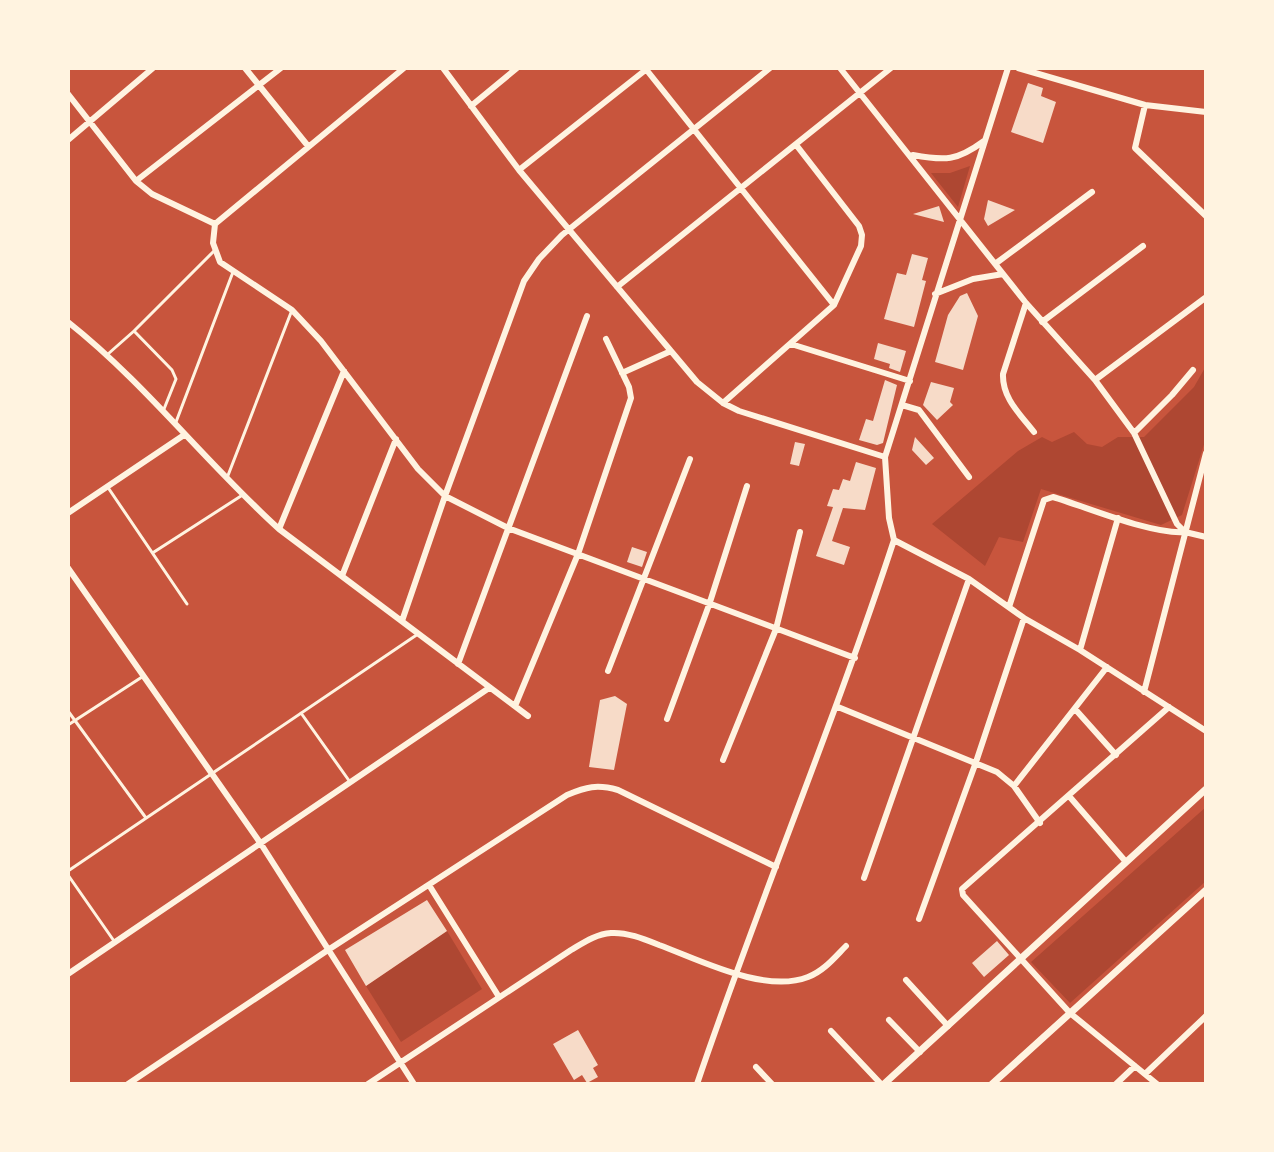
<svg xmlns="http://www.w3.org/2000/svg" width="1274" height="1152" font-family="'Public Sans',sans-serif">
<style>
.green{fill:#ae4732}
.building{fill:#f7dbc8}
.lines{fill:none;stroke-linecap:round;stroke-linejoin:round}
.service{stroke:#fff3e0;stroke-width:3}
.minor{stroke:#fff3e0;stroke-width:6}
.tertiary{stroke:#fff3e0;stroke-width:7}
</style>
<rect width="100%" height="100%" fill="#c8553d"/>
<!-- green -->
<path class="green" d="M 970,166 L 958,207 L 931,173 L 950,173 Z
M 1206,366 L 1206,438 L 1182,515 L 1161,525 L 1041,489 L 1023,542 L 999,537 L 985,566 L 932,524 L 1018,451 L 1042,437 L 1052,442 L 1074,432 L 1087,444 L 1102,447 L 1118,437 L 1144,437 L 1194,387 Z
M 1206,807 L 1206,881 L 1070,1003 L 1031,962 Z
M 447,931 L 482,989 L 401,1042 L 366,986 Z"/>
<!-- building -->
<path class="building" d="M 1028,83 L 1043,88 L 1041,96 L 1056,102 L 1043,143 L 1011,132 Z
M 988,200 L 1015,210 L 988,226 L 984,219 Z
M 939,206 L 944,222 L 913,214 Z
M 912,254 L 928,258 L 922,280 L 926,281 L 914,327 L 884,319 L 897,273 L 906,275 Z
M 967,293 L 978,316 L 963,370 L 935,362 L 948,315 L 960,296 Z
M 878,343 L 906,351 L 900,372 L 889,368 L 890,364 L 874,359 Z
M 885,380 L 897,385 L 883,443 L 877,445 L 859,440 L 866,419 L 873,421 Z
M 931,382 L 954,388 L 950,402 L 953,405 L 937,420 L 923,405 Z
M 915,437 L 934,458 L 926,465 L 912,450 Z
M 795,442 L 805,444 L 799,466 L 790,464 Z
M 856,462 L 876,468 L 865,510 L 843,508 L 832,541 L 850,547 L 844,565 L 816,556 L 833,507 L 827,506 L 833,489 L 839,490 L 843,479 L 850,481 Z
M 632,547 L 647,552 L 642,567 L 627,562 Z
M 615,696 L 627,704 L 614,770 L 589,767 L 600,700 Z
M 427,900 L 447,931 L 366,986 L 345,950 Z
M 997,941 L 1009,955 L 984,977 L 972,963 Z
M 578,1030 L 598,1065 L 593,1068 L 598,1077 L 587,1083 L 582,1075 L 574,1080 L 553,1044 Z"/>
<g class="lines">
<!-- service -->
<path class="service" d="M 108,354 L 134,331
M 164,409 L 176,379 L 172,370 L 134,331 L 215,250
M 176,422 L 233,272
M 227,478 L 292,310
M 109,489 L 187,604
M 154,552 L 241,496
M 68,711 L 146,818
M 301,713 L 350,782
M 68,725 L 142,677
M 68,871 L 418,634
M 68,875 L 114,941"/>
<!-- minor -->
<path class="minor" d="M 245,68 L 308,146
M 443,68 L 519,170 L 697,382 L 723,403 L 739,411 L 885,457
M 645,68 L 834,305
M 840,68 L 1026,303 L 1095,380 L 1134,433 L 1177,524 L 1185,532 L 1206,537
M 1018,68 L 1145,105 L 1206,112
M 68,94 L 136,181 L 152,194 L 215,224
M 1145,105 L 1135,148 L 1206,216
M 471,106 L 517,68
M 68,140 L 153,68
M 913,155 C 945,161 957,161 984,141
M 519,170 L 648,68
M 136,181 L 281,68
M 215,224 L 213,243 L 220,262 L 292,310 L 321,341 L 418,469 L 445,496 L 508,528 L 855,658
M 215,224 L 404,68
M 995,264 L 1092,192
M 617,287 L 891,68
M 935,294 L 973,279 L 1003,274
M 1026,303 L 1003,374 C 1002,398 1020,414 1034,432
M 68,322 C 145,383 206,463 279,529 L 528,716
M 1042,322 L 1143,246
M 791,344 L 910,381
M 622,373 L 671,351
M 1095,380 L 1205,298
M 723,403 L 834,305 L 861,246 L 862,235 L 859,226 L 797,146
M 902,405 L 919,410 L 969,477
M 1134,433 L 1172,395 L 1193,370
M 68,513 L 184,435
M 279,529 L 344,371
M 894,540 L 969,579 L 1024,618 L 1080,650 L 1206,731
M 68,568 L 261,844 L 414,1084
M 342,576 L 396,439
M 1009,607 L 1044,500 L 1053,497 C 1087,507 1152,535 1185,532
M 402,621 L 445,496 L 524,281 L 539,259 L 562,235 L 770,68
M 1080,650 L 1118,518
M 458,664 L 587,316
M 608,671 L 690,459
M 1144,692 L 1206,453
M 515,706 L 578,554 L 631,398 L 629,387 L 606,339
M 838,707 L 997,772 L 1014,786 L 1040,823
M 1075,709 L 1116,755
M 667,719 L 709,605 L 747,486
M 723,760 L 776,629 L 800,532
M 1014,786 L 1107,667
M 1069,796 L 1126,862
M 864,878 L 969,579
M 429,885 L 499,997
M 919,919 L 976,762 L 1024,618
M 68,974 L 489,688
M 906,980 L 948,1026
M 889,1020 L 920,1052
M 831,1031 L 881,1084
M 756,1067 L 772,1084
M 1145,1074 L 1206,1016
M 128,1084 L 328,950 L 567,795 C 586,787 597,784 618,790 L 776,867
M 368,1084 L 571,950 C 583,943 596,934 611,933 C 627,932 644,939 659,945 C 700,960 765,994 808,977 C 824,971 835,957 846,946
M 697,1084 C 759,901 834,723 894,540 L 889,518 L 885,457 L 1008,68
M 1116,1084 L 1135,1066
M 1157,1084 L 1070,1013 L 963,895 L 962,889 L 1169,707"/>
<!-- tertiary -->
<path class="tertiary" d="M 884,1084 L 1206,789
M 992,1084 L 1206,890"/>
</g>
<!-- border -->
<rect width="1274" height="1152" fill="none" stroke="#fff3e0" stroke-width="140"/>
</svg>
